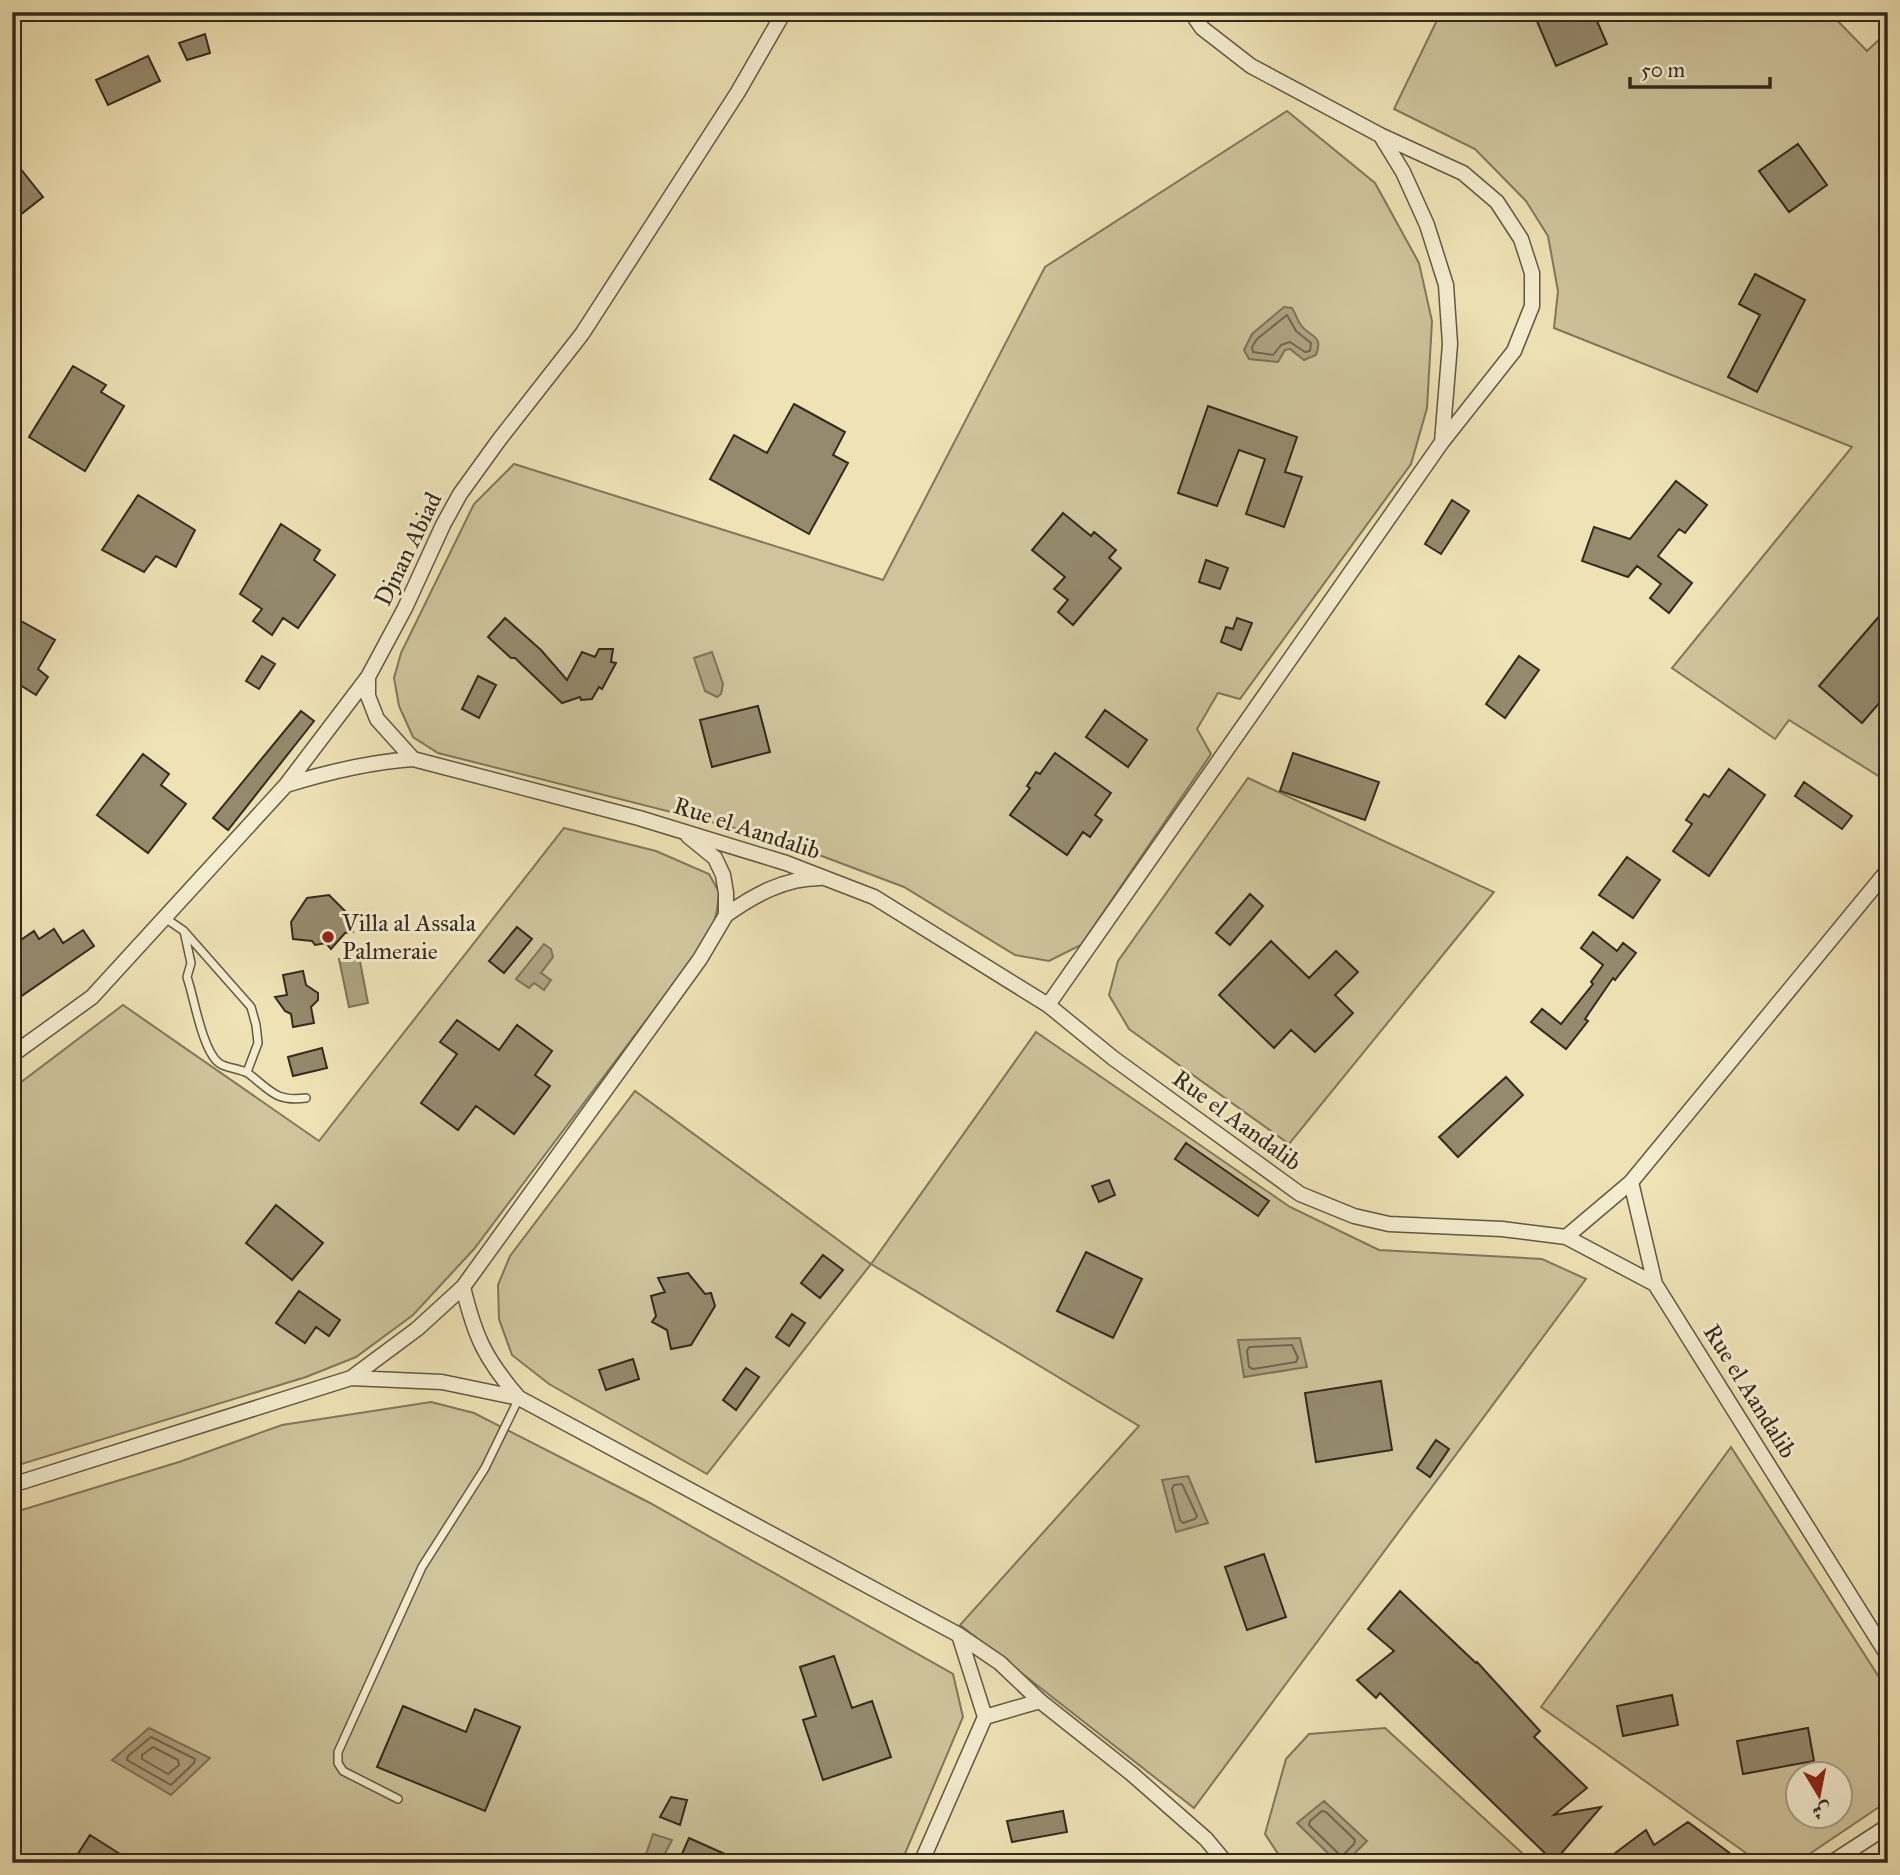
<svg xmlns="http://www.w3.org/2000/svg" width="1900" height="1875" font-family="'IM FELL Great Primer',Amiri,serif">
<style>
.green{fill:#cfc49c;stroke:#82775c;stroke-width:2;fill-rule:evenodd}
.water{fill:#afa482;stroke:#7e735a;stroke-width:2}
.lines{fill:none;stroke-linecap:round;stroke-linejoin:round}
.shore{stroke:#726750;stroke-width:2}
.building{fill:#958a6d;stroke:#342a1d;stroke-width:2}
.lane-casing{stroke:#635843;stroke-width:10}
.street-casing{stroke:#635843;stroke-width:17}
.lane{stroke:#f5edd0;stroke-width:7}
.street{stroke:#f5edd0;stroke-width:14}
.poi-dot{fill:#8f2418;stroke:#f5edd0;stroke-width:2.5}
.labels{text-anchor:middle;stroke-width:6;stroke-linejoin:round;paint-order:stroke}
.street-label{font-size:24px;fill:#342a1d;stroke:#f5edd0}
.poi-label{font-size:24px;fill:#342a1d;stroke:#f5edd0;text-anchor:start}
</style>
<rect width="100%" height="100%" fill="#efe3b6"/>
<filter id="stains"><feTurbulence type="fractalNoise" baseFrequency=".00286" numOctaves="4"/><feColorMatrix values="0 0 0 0 .2 0 0 0 0 .09 0 0 0 0 .02 0 0 0 .5 -.17"/></filter>
<radialGradient id="worn" r=".72"><stop offset=".6" stop-color="#630" stop-opacity="0"/><stop offset="1" stop-color="#630" stop-opacity=".3"/></radialGradient>
<!-- green -->
<path class="green" d="M 1441,12 L 1829,12 L 1867,51 L 1888,31 L 1888,782 L 1789,720 L 1775,739 L 1672,668 L 1852,447 L 1554,328 L 1558,291 L 1548,236 L 1526,201 L 1475,149 L 1394,109 Z
M 1287,111 L 1375,183 L 1419,263 L 1432,321 L 1427,408 L 1411,464 L 1240,699 L 1218,693 L 1197,729 L 1211,754 L 1081,945 L 1049,961 L 1015,955 L 904,887 L 774,838 L 438,753 L 413,737 L 399,706 L 394,678 L 401,653 L 474,504 L 514,464 L 883,580 L 1045,267 Z
M 1248,778 L 1494,892 L 1289,1144 L 1129,1029 L 1109,995 L 1118,961 Z
M 564,828 L 656,851 L 709,874 L 719,892 L 717,910 L 711,934 L 474,1249 L 413,1315 L 356,1357 L 306,1377 L 12,1467 L 12,1089 L 123,1005 L 319,1141 Z
M 1036,1032 L 1290,1207 L 1379,1250 L 1542,1259 L 1586,1279 L 1194,1808 L 960,1625 L 1139,1426 L 871,1264 L 707,1474 L 549,1384 L 512,1355 L 499,1319 L 498,1285 L 510,1256 L 635,1091 L 871,1264 Z
M 431,1402 L 474,1413 L 650,1503 L 953,1674 L 963,1717 L 901,1863 L 12,1863 L 12,1513 L 179,1462 L 282,1425 Z
M 1731,1447 L 1888,1691 L 1888,1801 L 1796,1863 L 1760,1863 L 1541,1707 ZM 1798,1773 L 1840,1773 L 1840,1815 L 1798,1815 Z
M 1385,1728 L 1533,1863 L 1284,1863 L 1265,1834 L 1286,1759 L 1309,1734 Z"/>
<!-- water -->
<path class="water" d="M 1284,307 L 1292,308 C 1296,314 1297,320 1301,325 C 1310,338 1324,334 1316,355 L 1304,360 L 1290,349 L 1285,350 L 1278,362 L 1249,359 L 1244,350 L 1252,334 Z
M 712,652 L 723,684 L 721,694 L 717,697 L 705,691 L 694,658 Z
M 544,944 L 551,949 L 553,957 L 541,973 L 551,980 L 544,990 L 534,983 L 529,988 L 516,979 Z
M 359,956 L 368,1003 L 349,1007 L 339,959 Z
M 1300,1338 L 1307,1367 L 1244,1377 L 1238,1340 Z
M 1188,1476 L 1208,1523 L 1176,1532 L 1162,1480 Z
M 149,1728 L 210,1758 L 171,1795 L 112,1760 Z
M 1324,1801 L 1367,1841 L 1345,1863 L 1338,1863 L 1297,1823 Z
M 653,1834 L 672,1840 L 660,1863 L 643,1863 Z"/>
<g class="lines">
<!-- shore -->
<path class="shore" d="M 1287,315 L 1296,331 L 1311,343 L 1310,351 L 1305,352 L 1290,342 L 1281,345 L 1273,355 L 1253,352 L 1252,347 L 1257,339 Z
M 1292,1345 L 1298,1358 L 1296,1362 L 1253,1369 L 1249,1367 L 1247,1351 L 1249,1347 Z
M 1182,1484 L 1197,1516 L 1195,1519 L 1183,1523 L 1180,1520 L 1172,1489 L 1174,1485 Z
M 151,1737 L 195,1759 L 194,1763 L 171,1785 L 127,1760 L 128,1756 Z
M 153,1747 L 178,1760 L 179,1765 L 168,1774 L 142,1759 L 142,1755 Z
M 1322,1811 L 1326,1812 L 1355,1840 L 1354,1844 L 1343,1855 L 1339,1854 L 1309,1825 L 1310,1821 Z"/>
</g>
<!-- building -->
<path class="building" d="M 1533,12 L 1593,12 L 1607,44 L 1556,66 Z
M 205,34 L 210,53 L 187,60 L 179,43 Z
M 148,56 L 160,81 L 108,105 L 96,80 Z
M 1798,144 L 1827,185 L 1789,212 L 1759,171 Z
M 12,158 L 43,197 L 20,215 L 12,205 Z
M 1755,274 L 1805,300 L 1757,392 L 1728,377 L 1760,315 L 1739,304 Z
M 73,366 L 106,385 L 101,392 L 124,406 L 85,471 L 29,437 Z
M 794,404 L 845,432 L 833,455 L 848,463 L 809,534 L 710,479 L 734,435 L 767,453 Z
M 1208,406 L 1297,437 L 1285,472 L 1302,477 L 1284,527 L 1246,514 L 1265,459 L 1239,450 L 1217,506 L 1178,493 Z
M 1676,481 L 1707,505 L 1685,533 L 1679,529 L 1658,556 L 1692,583 L 1669,613 L 1650,598 L 1661,584 L 1637,566 L 1628,577 L 1582,561 L 1594,527 L 1630,539 Z
M 138,495 L 195,530 L 176,567 L 156,556 L 144,572 L 102,550 Z
M 1452,500 L 1469,511 L 1441,554 L 1425,544 Z
M 1063,513 L 1091,536 L 1094,532 L 1116,550 L 1109,558 L 1121,568 L 1073,625 L 1058,612 L 1068,600 L 1054,589 L 1065,577 L 1032,550 Z
M 281,524 L 320,550 L 314,560 L 335,575 L 298,628 L 283,618 L 272,635 L 253,621 L 262,609 L 240,594 Z
M 1206,560 L 1228,568 L 1220,589 L 1199,582 Z
M 1888,606 L 1888,693 L 1862,723 L 1819,686 Z
M 12,616 L 55,640 L 38,669 L 48,677 L 36,695 L 12,680 Z
M 505,618 L 541,650 L 567,680 L 582,652 L 595,657 L 599,649 L 613,649 L 611,662 L 616,663 L 602,689 L 599,687 L 592,699 L 581,700 L 580,697 L 562,703 L 515,658 L 511,658 L 488,637 Z
M 1237,618 L 1252,623 L 1241,650 L 1221,642 L 1226,627 L 1233,629 Z
M 262,656 L 275,664 L 259,689 L 246,681 Z
M 1519,656 L 1539,670 L 1505,718 L 1486,704 Z
M 478,676 L 496,685 L 479,718 L 462,709 Z
M 758,706 L 770,752 L 712,767 L 700,720 Z
M 1105,710 L 1147,740 L 1128,767 L 1086,737 Z
M 301,711 L 314,721 L 228,830 L 213,818 Z
M 1055,753 L 1111,793 L 1095,815 L 1102,820 L 1090,837 L 1083,832 L 1067,855 L 1010,815 L 1030,788 L 1027,786 L 1036,772 L 1040,774 Z
M 1293,753 L 1379,782 L 1365,820 L 1280,791 Z
M 143,754 L 169,774 L 161,785 L 186,804 L 148,853 L 97,815 Z
M 1729,769 L 1765,795 L 1709,876 L 1673,851 L 1692,824 L 1686,820 L 1704,794 L 1709,797 Z
M 1804,782 L 1852,816 L 1842,829 L 1795,796 Z
M 1627,857 L 1660,880 L 1633,918 L 1599,895 Z
M 1250,894 L 1263,906 L 1230,945 L 1216,933 Z
M 329,895 L 350,916 L 353,932 L 345,933 L 331,949 L 326,943 L 315,945 L 312,941 L 293,939 L 291,922 L 307,898 Z
M 517,927 L 532,939 L 504,973 L 489,961 Z
M 54,929 L 63,943 L 83,930 L 94,946 L 20,997 L 12,986 L 12,946 L 34,931 L 39,939 Z
M 1593,932 L 1617,951 L 1623,943 L 1636,953 L 1615,980 L 1613,978 L 1589,1013 L 1585,1019 L 1588,1021 L 1566,1049 L 1531,1022 L 1542,1009 L 1561,1024 L 1593,984 L 1591,982 L 1603,965 L 1581,948 Z
M 1271,941 L 1309,978 L 1336,951 L 1358,972 L 1335,995 L 1353,1013 L 1315,1052 L 1291,1030 L 1274,1048 L 1219,995 Z
M 303,971 L 306,985 L 318,993 L 318,1000 L 311,1007 L 314,1023 L 293,1027 L 291,1014 L 285,1011 L 275,997 L 287,995 L 283,975 Z
M 457,1020 L 499,1050 L 517,1025 L 552,1051 L 535,1075 L 550,1086 L 514,1134 L 476,1106 L 458,1130 L 421,1103 L 457,1054 L 440,1042 Z
M 322,1048 L 327,1068 L 293,1076 L 288,1057 Z
M 1506,1077 L 1523,1095 L 1458,1157 L 1439,1137 Z
M 1186,1143 L 1269,1201 L 1258,1216 L 1175,1159 Z
M 1109,1180 L 1115,1195 L 1099,1202 L 1092,1186 Z
M 276,1205 L 323,1243 L 292,1280 L 246,1243 Z
M 1086,1252 L 1142,1279 L 1113,1338 L 1057,1311 Z
M 823,1255 L 843,1270 L 820,1298 L 801,1283 Z
M 688,1273 L 705,1294 L 711,1293 L 715,1306 L 691,1345 L 671,1349 L 667,1330 L 652,1322 L 656,1316 L 651,1296 L 665,1292 L 658,1278 Z
M 299,1291 L 340,1320 L 329,1336 L 316,1327 L 305,1343 L 276,1323 Z
M 792,1314 L 805,1323 L 789,1346 L 776,1337 Z
M 633,1359 L 639,1379 L 606,1390 L 599,1370 Z
M 746,1368 L 759,1377 L 736,1410 L 723,1400 Z
M 1381,1381 L 1392,1450 L 1316,1462 L 1305,1393 Z
M 1436,1440 L 1449,1449 L 1430,1477 L 1417,1468 Z
M 1264,1554 L 1286,1617 L 1247,1630 L 1225,1567 Z
M 1400,1591 L 1476,1663 L 1477,1662 L 1540,1731 L 1534,1737 L 1587,1788 L 1554,1815 L 1601,1807 L 1554,1862 L 1380,1693 L 1376,1698 L 1357,1680 L 1394,1651 L 1368,1629 Z
M 834,1656 L 852,1708 L 872,1701 L 891,1757 L 823,1780 L 803,1720 L 816,1716 L 800,1667 Z
M 1672,1695 L 1678,1725 L 1623,1736 L 1617,1706 Z
M 403,1706 L 466,1732 L 475,1709 L 520,1727 L 485,1811 L 377,1767 Z
M 1808,1728 L 1814,1761 L 1743,1774 L 1737,1741 Z
M 671,1797 L 687,1800 L 680,1825 L 660,1817 Z
M 1063,1811 L 1067,1832 L 1012,1842 L 1007,1821 Z
M 1688,1822 L 1743,1863 L 1602,1863 L 1646,1830 L 1654,1845 Z
M 90,1835 L 134,1863 L 72,1863 Z
M 689,1838 L 745,1863 L 678,1863 Z"/>
<g class="lines">
<!-- lane casing -->
<g class="lane-casing">
<path id="lane" d="M 165,918 L 184,931
M 247,1072 L 258,1043 L 256,1025 L 251,1007 L 184,931 L 191,963 L 187,977 L 190,987 C 195,1005 204,1052 219,1063 C 227,1069 241,1068 249,1074 C 271,1091 276,1102 306,1098
M 398,1799 L 343,1771 L 338,1763 L 338,1752 L 422,1567 L 485,1468 L 519,1398"/>
</g>
<!-- street casing -->
<g class="street-casing">
<path id="street" d="M 1381,136 L 1403,172 L 1427,225 L 1446,285 L 1450,344 L 1442,442
M 368,677 L 368,696 L 377,719 L 413,759 L 639,818 L 786,863 L 874,897 L 1048,1005 L 1113,1058 L 1300,1194 L 1354,1216 L 1389,1224 L 1502,1229 L 1566,1237 L 1655,1284 L 1888,1656
M 286,785 C 328,772 369,762 413,759
M 726,915 C 754,895 785,878 820,878
M 1048,1005 L 1442,442 L 1514,351 L 1532,306 L 1532,273 L 1521,239 L 1497,202 L 1463,173 L 1380,135 L 1251,66 L 1202,28 L 1191,12
M 12,1055 L 92,997 L 286,785 L 368,677 L 405,608 L 443,525 L 460,494 L 499,440 L 582,334 L 738,92 L 784,12
M 1631,1182 L 1655,1284
M 1566,1237 L 1631,1182 L 1888,870
M 463,1287 C 475,1337 485,1359 519,1398
M 351,1378 L 442,1382 L 519,1398 L 959,1635 L 1000,1663 L 1040,1701 L 1132,1774 L 1206,1839 L 1226,1863
M 12,1485 L 351,1378 L 417,1329 L 463,1287 L 700,959 L 726,915 L 726,893 L 723,875 L 715,858 L 688,836
M 985,1717 L 1040,1701
M 921,1863 L 985,1717 L 959,1635
M 1831,1863 L 1888,1826"/>
</g>
<!-- lane -->
<use href="#lane" class="lane"/>
<!-- street -->
<use href="#street" class="street"/>
</g>
<!-- markers -->
<circle class="poi-dot" cx="328" cy="937" r="7"/>
<g class="labels">
<!-- street labels -->
<g class="street-label">
<text transform="translate(408 549) rotate(-64)" y="8">Djnan Abiad</text>
<text transform="translate(747 828) rotate(18)" y="8">Rue el Aandalib</text>
<text transform="translate(1237 1120) rotate(36)" y="8">Rue el Aandalib</text>
<text transform="translate(1750 1391) rotate(58)" y="8">Rue el Aandalib</text>
</g>
<!-- poi labels -->
<g class="poi-label">
<text x="342" y="931">Villa al Assala<tspan x="342" dy="28">Palmeraie</tspan></text>
</g>
</g>
<!-- margin -->
<rect width="1900" height="1875" fill="none" stroke="#efe3b6" stroke-width="42"/>
<rect x="14" y="14" width="1872" height="1847" fill="none" stroke="#342a1d" stroke-width="3.5"/>
<rect x="21" y="21" width="1858" height="1833" fill="none" stroke="#342a1d" stroke-width="2"/>
<!-- north arrow -->
<g transform="translate(1819 1795) rotate(170)"><circle r="33" fill="#f5edd0" stroke="#a89f88" stroke-width="2"/>
<path d="M0-5L12 26L0 18L-12 26Z" fill="#8f2418"/>
<text y="-10" font-size="19" font-weight="bold" text-anchor="middle" fill="#342a1d">ش</text>
</g>
<!-- scale -->
<path d="M1630 77v10h140v-10" fill="none" stroke="#342a1d" stroke-width="3.5"/>
<text x="1641" y="77" font-size="21" fill="#342a1d" stroke="#f5edd0" stroke-width="5" paint-order="stroke">50 m</text>
<rect width="100%" height="100%" filter="url(#stains)"/>
<rect width="100%" height="100%" fill="url(#worn)"/>
</svg>
